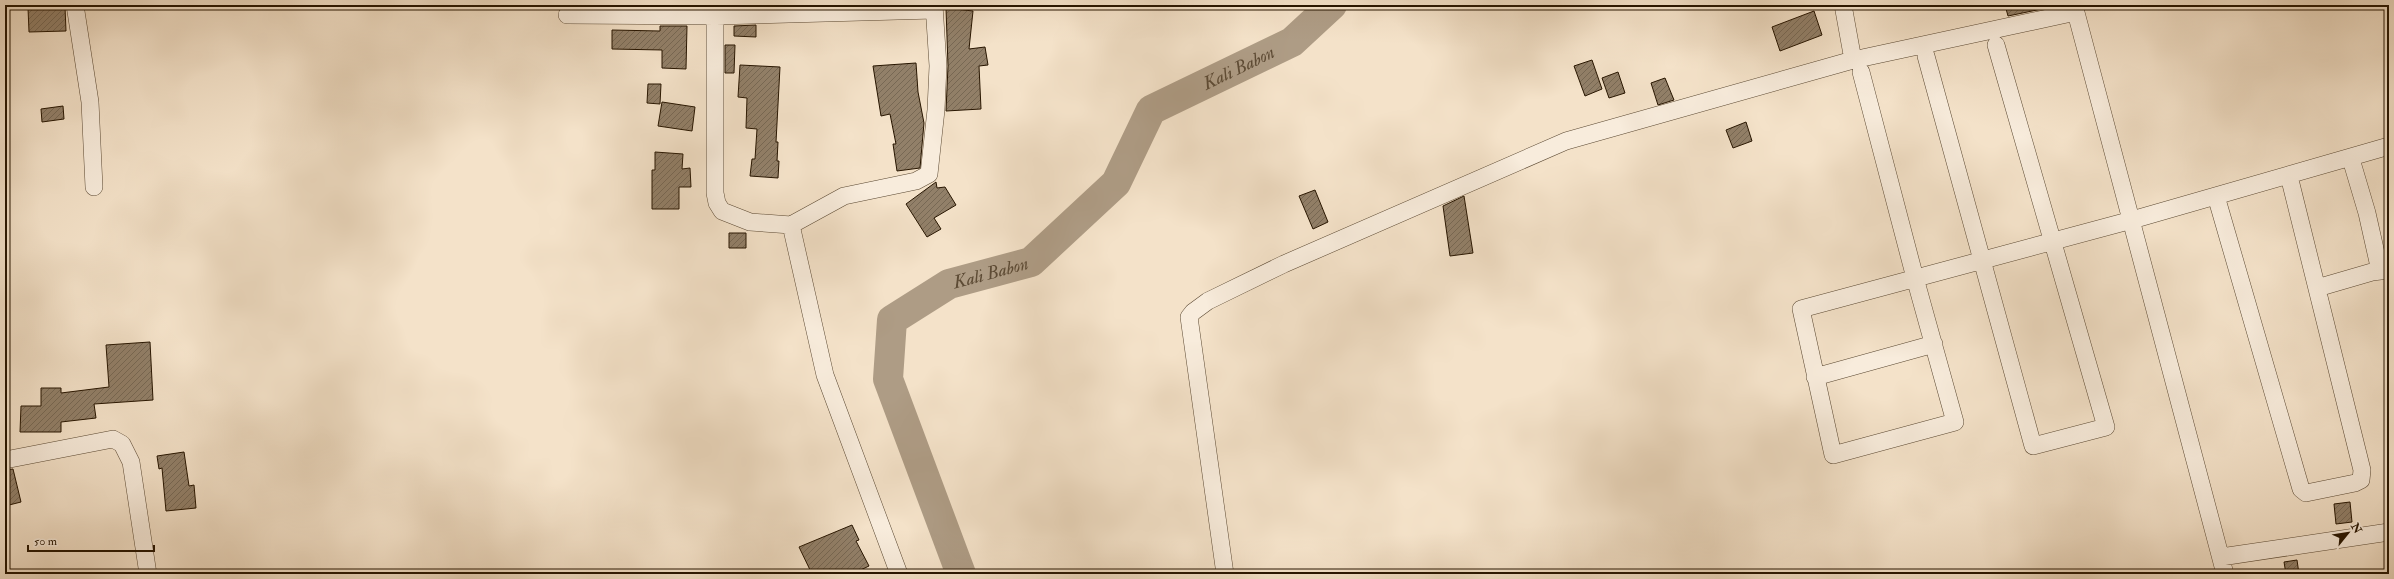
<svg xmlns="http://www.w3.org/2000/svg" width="2394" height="579" font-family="'IM FELL Double Pica',serif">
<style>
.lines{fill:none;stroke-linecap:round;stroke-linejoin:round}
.river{stroke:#ae9c85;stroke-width:30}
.building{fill:url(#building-hatch);stroke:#271500}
.minor-casing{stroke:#5a4832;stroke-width:18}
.minor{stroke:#f8ecdc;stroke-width:17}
.labels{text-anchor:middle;stroke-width:3;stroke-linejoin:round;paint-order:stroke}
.water-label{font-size:18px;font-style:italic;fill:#5d4b35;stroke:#f8ecdc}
</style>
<defs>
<pattern id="building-hatch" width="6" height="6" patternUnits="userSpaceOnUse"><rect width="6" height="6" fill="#928069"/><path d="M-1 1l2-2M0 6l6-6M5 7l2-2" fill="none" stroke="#776854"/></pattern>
</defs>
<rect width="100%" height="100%" fill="#f4e2c9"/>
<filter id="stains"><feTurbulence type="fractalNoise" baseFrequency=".005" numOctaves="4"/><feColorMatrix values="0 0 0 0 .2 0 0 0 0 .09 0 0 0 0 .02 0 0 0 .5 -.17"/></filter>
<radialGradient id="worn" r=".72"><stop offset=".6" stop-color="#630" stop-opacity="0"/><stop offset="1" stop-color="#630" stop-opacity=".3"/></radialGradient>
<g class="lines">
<!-- river -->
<path class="river" id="s1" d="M 961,574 L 888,379 L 892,320 L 949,284 L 1031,262 L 1116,183 L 1151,110 L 1292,42 L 1332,5"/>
</g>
<!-- building -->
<path class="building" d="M 2005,5 L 2061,5 L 2008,16 Z
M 65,7 L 66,31 L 29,32 L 28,8 Z
M 946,8 L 973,11 L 969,49 L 985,47 L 988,65 L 979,66 L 981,109 L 946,111 L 948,66 Z
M 1814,11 L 1822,35 L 1780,51 L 1772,27 Z
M 756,25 L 756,37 L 734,36 L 734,26 Z
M 660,26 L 687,26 L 686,69 L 662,68 L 662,50 L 612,49 L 612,30 L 660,31 Z
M 725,45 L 735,45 L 734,73 L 725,73 Z
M 1592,60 L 1602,89 L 1585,96 L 1574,66 Z
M 916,63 L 918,92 L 924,123 L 920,168 L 897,171 L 893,144 L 896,144 L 890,114 L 881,116 L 873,66 Z
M 740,65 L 780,67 L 776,142 L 778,142 L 777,161 L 779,161 L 778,178 L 750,176 L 752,159 L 755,159 L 757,129 L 746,128 L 747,98 L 738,97 Z
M 1618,72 L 1625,93 L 1609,98 L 1602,78 Z
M 1665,78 L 1674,100 L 1658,105 L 1651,83 Z
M 648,84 L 661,84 L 660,104 L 647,103 Z
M 662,102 L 695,107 L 692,131 L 658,126 Z
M 63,106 L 64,119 L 42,122 L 41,109 Z
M 1746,122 L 1752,141 L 1733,148 L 1726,130 Z
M 655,152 L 683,154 L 682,169 L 690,168 L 691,187 L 679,187 L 679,209 L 652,209 L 652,170 L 655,170 Z
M 936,182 L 937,188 L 945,187 L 956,205 L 934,218 L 941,229 L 927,237 L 906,204 Z
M 1315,190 L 1328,222 L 1313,229 L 1299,196 Z
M 1464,196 L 1473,253 L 1450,256 L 1443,206 Z
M 729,233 L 746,233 L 746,248 L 729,248 Z
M 150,342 L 153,400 L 94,404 L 96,418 L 61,422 L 61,432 L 20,432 L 21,406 L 41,406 L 41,388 L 61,388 L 61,393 L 109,387 L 106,345 Z
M 184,452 L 189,486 L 194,485 L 196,508 L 166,511 L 162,468 L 159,469 L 157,456 Z
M 13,469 L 21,502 L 5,506 L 5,470 Z
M 2350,502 L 2352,522 L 2336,524 L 2334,504 Z
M 852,525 L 859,540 L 856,541 L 869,566 L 852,574 L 812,574 L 799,547 Z
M 2297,560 L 2299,574 L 2286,574 L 2284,562 Z"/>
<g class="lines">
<!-- minor casing -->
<g class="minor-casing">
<path id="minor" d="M 75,5 L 90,102 L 94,187
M 715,5 L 715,193 L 717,203 L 722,211 L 750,222 L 791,225 L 844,196 L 916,181 L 929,174 L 936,110 L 938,66 L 934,5
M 1843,5 L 1853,60
M 2074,5 L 2225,574
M 567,15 L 716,16 L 934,10
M 1926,56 L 2033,446 L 2106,427 L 1996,45
M 1861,72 L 1915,278 L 1955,422 L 1833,455 L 1801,309 L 2132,220 L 2389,146
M 2351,159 L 2367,213 L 2380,271
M 2216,196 L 2301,489 L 2306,493 L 2355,483 L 2361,480 L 2362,470 L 2289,176
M 791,225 L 825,375 L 899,574
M 2317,288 L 2372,272 L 2389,270
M 1815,377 L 1934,344
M 5,460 L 113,439 L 122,444 L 131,462 L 148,574
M 2221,557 L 2389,532
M 1225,574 L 1189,317 L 1193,312 L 1208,301 L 1284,264 L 1566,141 L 1853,60 L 2076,12"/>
</g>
<!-- minor -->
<use href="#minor" class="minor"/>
</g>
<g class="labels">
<!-- water labels -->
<g class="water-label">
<text dy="6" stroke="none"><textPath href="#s1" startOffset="714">Kali Babon</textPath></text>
<text dy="6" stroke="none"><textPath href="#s1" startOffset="378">Kali Babon</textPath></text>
</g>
</g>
<!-- margin -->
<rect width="2394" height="579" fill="none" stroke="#f4e2c9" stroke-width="20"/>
<rect x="6" y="6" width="2382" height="567" fill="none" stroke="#271500" stroke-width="2"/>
<rect x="10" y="10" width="2374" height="559" fill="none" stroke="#271500"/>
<!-- north arrow -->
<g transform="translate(2348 533) rotate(60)" stroke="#f8ecdc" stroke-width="3" paint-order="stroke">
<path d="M0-3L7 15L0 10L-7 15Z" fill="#271500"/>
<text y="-6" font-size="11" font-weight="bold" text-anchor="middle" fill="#271500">N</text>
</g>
<!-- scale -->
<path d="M28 545v6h126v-6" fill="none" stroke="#271500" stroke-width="2"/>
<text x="34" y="545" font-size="12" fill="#271500" stroke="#f8ecdc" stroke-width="3" paint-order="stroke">50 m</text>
<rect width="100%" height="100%" filter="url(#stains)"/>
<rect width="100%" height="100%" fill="url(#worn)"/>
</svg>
